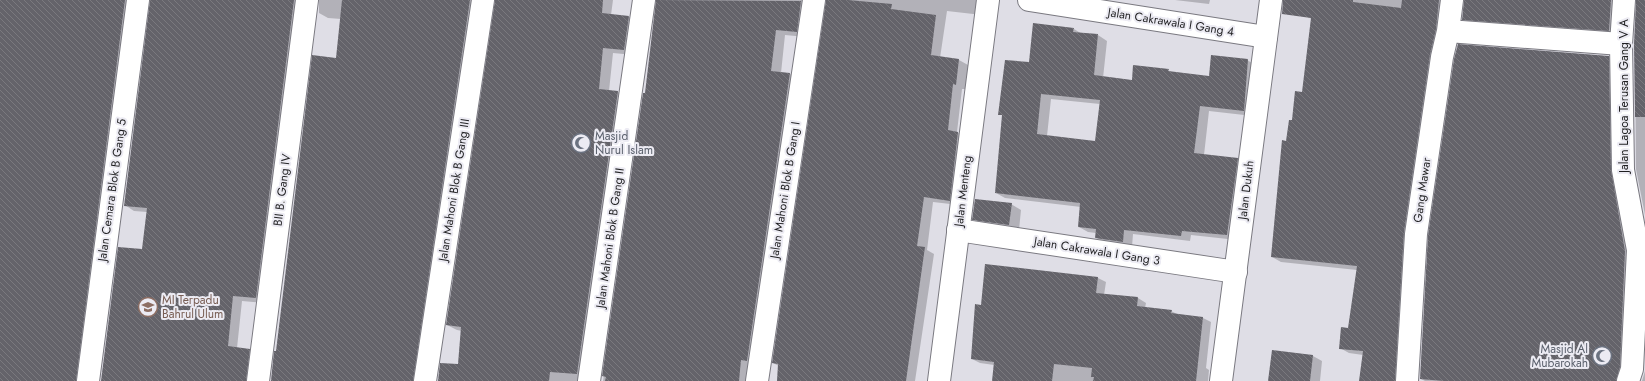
<svg xmlns="http://www.w3.org/2000/svg" width="1645" height="381" font-family="Jost,sans-serif">
<style>
.shadow{fill:#0003;fill-rule:evenodd}
.building{fill:url(#building-back-hatch);fill-rule:evenodd}
.lines{fill:none;stroke-linecap:round;stroke-linejoin:round}
.street-casing{stroke:#7a7980;stroke-width:24}
.secondary-casing{stroke:#7a7980;stroke-width:24}
.street{stroke:#fff;stroke-width:22}
.secondary{stroke:#fff;stroke-width:22}
.labels{text-anchor:middle;stroke-width:4;stroke-linejoin:round;paint-order:stroke}
.street-label{font-size:12px;fill:#1f1f21;stroke:#ecebf3}
.worship-label{font-size:12px;fill:#5b616d;stroke:#ecebf3;text-anchor:start}
.education-label{font-size:12px;fill:#785e54;stroke:#ecebf3;text-anchor:start}
</style>
<defs>
<pattern id="building-back-hatch" width="6" height="6" patternUnits="userSpaceOnUse"><rect width="6" height="6" fill="#64636a"/><path d="M-1 5l2 2M0 0l6 6M5-1l2 2" fill="none" stroke="#7a797e"/></pattern>
</defs>
<rect width="100%" height="100%" fill="#dfdee6"/>
<!-- shadow -->
<path class="shadow" d="M 0,0 L 137,0 L 85,381 L 0,381 Z
M 151,0 L 305,0 L 265,303 L 242,301 L 237,348 L 249,350 L 259,355 L 255,381 L 102,381 L 143,250 L 147,212 L 134,211 L 125,205 Z
M 319,0 L 481,0 L 422,381 L 272,381 L 337,59 L 341,19 L 328,18 L 319,13 Z
M 509,0 L 613,0 L 611,15 L 629,17 L 638,22 L 634,55 L 613,53 L 609,91 L 618,92 L 627,97 L 586,381 L 439,381 L 459,365 L 462,331 L 457,330 L 447,325 Z
M 657,0 L 812,0 L 806,37 L 785,35 L 781,73 L 790,74 L 800,79 L 749,381 L 603,381 L 644,94 L 646,94 Z
M 827,0 L 984,0 L 982,15 L 947,11 L 940,58 L 959,60 L 968,65 L 966,89 L 962,89 L 957,132 L 968,138 L 959,205 L 933,202 L 927,250 L 934,254 L 915,381 L 778,381 L 779,366 L 773,363 Z
M 1175,0 L 1210,0 L 1209,4 Z
M 1309,0 L 1450,0 L 1404,381 L 1360,381 L 1363,355 L 1349,353 L 1340,348 L 1349,329 L 1357,270 L 1281,262 L 1272,257 L 1287,142 L 1303,93 L 1312,19 L 1307,17 Z
M 1465,0 L 1622,0 L 1618,35 L 1472,24 L 1463,19 Z
M 1637,0 L 1645,0 L 1645,215 L 1636,169 L 1635,44 Z
M 1074,29 L 1082,34 L 1098,35 L 1107,41 L 1103,78 L 1133,81 L 1168,70 L 1173,73 L 1210,77 L 1247,60 L 1257,66 L 1253,116 L 1209,111 L 1204,155 L 1237,159 L 1247,164 L 1237,240 L 1191,235 L 1190,241 L 1133,234 L 1132,247 L 1105,243 L 1096,237 L 1096,233 L 1088,232 L 1079,227 L 1081,207 L 1005,198 L 996,193 L 1003,116 L 1000,114 L 1030,63 ZM 1051,99 L 1100,104 L 1096,142 L 1047,136 Z
M 1608,57 L 1618,62 L 1634,257 L 1627,381 L 1425,381 L 1421,379 Z
M 1011,204 L 1021,210 L 1019,230 L 983,224 L 973,219 Z
M 1098,278 L 1106,282 L 1104,295 L 1138,298 L 1146,303 L 1145,308 L 1171,311 L 1179,315 L 1203,318 L 1211,322 L 1206,368 L 1209,370 L 1208,381 L 993,381 L 994,365 L 980,363 L 972,359 L 982,306 Z
M 1313,356 L 1322,361 L 1320,381 L 1269,381 Z
M 1645,371 L 1645,381 L 1642,381 Z"/>
<!-- building -->
<path class="building" d="M 0,0 L 125,0 L 76,381 L 0,381 Z
M 150,0 L 294,0 L 256,298 L 233,296 L 228,346 L 250,349 L 246,381 L 101,381 L 118,247 L 142,249 L 147,208 L 124,206 Z
M 342,0 L 470,0 L 413,381 L 271,381 L 274,351 L 276,351 L 312,55 L 336,58 Z
M 495,0 L 603,0 L 602,13 L 629,16 L 624,50 L 603,48 L 599,89 L 618,91 L 577,374 L 550,372 L 549,381 L 438,381 L 440,363 L 458,364 L 461,327 L 446,325 Z
M 656,0 L 801,1 L 797,32 L 776,30 L 771,71 L 790,73 L 747,361 L 741,360 L 739,381 L 605,381 L 606,377 L 602,376 L 643,93 L 645,93 Z
M 826,0 L 848,0 L 892,4 L 891,9 L 936,15 L 931,55 L 959,59 L 956,85 L 953,84 L 948,130 L 958,132 L 950,201 L 924,197 L 917,246 L 925,247 L 906,381 L 777,381 L 778,364 L 772,363 Z
M 1283,0 L 1353,0 L 1353,2 L 1401,8 L 1402,0 L 1439,0 L 1436,29 L 1430,55 L 1404,232 L 1395,381 L 1359,381 L 1363,351 L 1339,349 L 1341,327 L 1348,328 L 1357,266 L 1271,257 L 1282,140 L 1286,141 L 1289,120 L 1292,120 L 1295,91 L 1302,92 L 1311,18 L 1282,14 Z
M 1464,0 L 1611,0 L 1609,31 L 1462,20 Z
M 1636,0 L 1645,0 L 1645,117 L 1635,117 L 1634,44 Z
M 1033,23 L 1074,28 L 1073,32 L 1098,34 L 1094,75 L 1132,80 L 1133,65 L 1169,69 L 1168,71 L 1209,76 L 1211,55 L 1248,59 L 1244,111 L 1200,106 L 1194,153 L 1238,158 L 1227,235 L 1182,231 L 1181,236 L 1124,230 L 1123,242 L 1095,238 L 1096,229 L 1078,227 L 1080,203 L 995,193 L 1002,115 L 998,115 L 1005,60 L 1029,62 ZM 1041,94 L 1100,100 L 1095,141 L 1037,134 Z
M 1458,44 L 1609,56 L 1611,170 L 1625,251 L 1620,367 L 1616,381 L 1444,381 L 1420,379 L 1428,235 L 1454,59 Z
M 975,199 L 1012,203 L 1009,225 L 972,220 Z
M 985,264 L 1098,277 L 1096,293 L 1138,297 L 1137,306 L 1172,310 L 1171,313 L 1203,317 L 1196,381 L 1093,381 L 1094,377 L 1091,377 L 1092,368 L 1054,364 L 1052,381 L 992,381 L 994,362 L 971,359 L 975,304 L 981,305 Z
M 1272,350 L 1313,355 L 1310,381 L 1268,381 Z"/>
<g class="lines">
<!-- street casing -->
<g class="street-casing">
<path id="street" d="M 1029,0 L 1266,37
M 1624,0 L 1621,44 L 1623,170 L 1638,250 L 1632,369 L 1628,381
M 1448,31 L 1621,44
M 958,230 L 1236,272
M 88,381 L 138,0
M 258,381 L 307,0
M 425,381 L 483,0
M 589,381 L 644,0
M 757,381 L 814,0
M 1407,381 L 1416,234 L 1442,57 L 1448,31 L 1452,0"/>
</g>
<!-- secondary casing -->
<g class="secondary-casing">
<path id="secondary" d="M 939,381 L 988,0
M 1221,381 L 1271,0"/>
</g>
<!-- street -->
<use href="#street" class="street"/>
<!-- secondary -->
<use href="#secondary" class="secondary"/>
</g>
<!-- icons -->
<defs>
<g id="mosque-ring" transform="scale(1)"><circle r="9.5" fill="#ecebf3" stroke="#6b7280" stroke-width="1.5"/><path d="M3.5-4.9A6 6 0 1 0 3.5 4.9A5 5 0 1 1 3.5-4.9Z" fill="#6b7280"/></g>
<g id="school-ring" transform="scale(1)"><circle r="9.5" fill="#ecebf3" stroke="#8d6e63" stroke-width="1.5"/><path d="M0-5L7-2L0 1L-7-2ZM-4 1L0 2.5L4 1V4Q0 6-4 4Z" fill="#8d6e63"/></g>
</defs>
<g fill-rule="evenodd">
<use href="#mosque-ring" x="581" y="143"/>
<use href="#school-ring" x="148" y="307"/>
<use href="#mosque-ring" x="1602" y="356"/>
</g>
<g class="labels">
<!-- street labels -->
<g class="street-label">
<text transform="translate(1171 22) rotate(9)" y="4">Jalan Cakrawala I Gang 4</text>
<text transform="translate(1624 96) rotate(-90)" y="4">Jalan Lagoa Terusan Gang V A</text>
<text transform="translate(112 190) rotate(-82)" y="4">Jalan Cemara Blok B Gang 5</text>
<text transform="translate(282 190) rotate(-83)" y="4">BII B. Gang IV</text>
<text transform="translate(454 190) rotate(-81)" y="4">Jalan Mahoni Blok B Gang III</text>
<text transform="translate(785 190) rotate(-81)" y="4">Jalan Mahoni Blok B Gang I</text>
<text transform="translate(1246 190) rotate(-83)" y="4">Jalan Dukuh</text>
<text transform="translate(1422 190) rotate(-82)" y="4">Gang Mawar</text>
<text transform="translate(963 191) rotate(-83)" y="4">Jalan Menteng</text>
<text transform="translate(610 238) rotate(-82)" y="4">Jalan Mahoni Blok B Gang II</text>
<text transform="translate(1097 251) rotate(9)" y="4">Jalan Cakrawala I Gang 3</text>
</g>
<!-- worship labels -->
<g class="worship-label">
<text x="595" y="140">Masjid<tspan x="595" dy="14">Nurul Islam</tspan></text>
<text x="1588" y="353" text-anchor="end">Masjid Al<tspan x="1588" dy="14">Mubarokah</tspan></text>
</g>
<!-- education labels -->
<g class="education-label">
<text x="162" y="304">MI Terpadu<tspan x="162" dy="14">Bahrul Ulum</tspan></text>
</g>
</g>
</svg>
